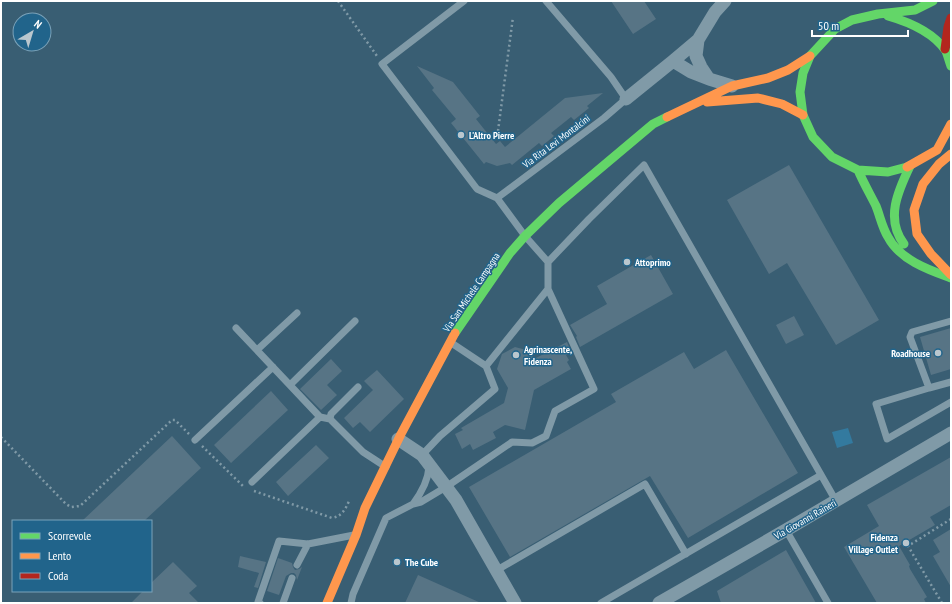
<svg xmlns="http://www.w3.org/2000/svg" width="952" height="604" font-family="'PT Sans Narrow',sans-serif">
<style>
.green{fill:#337a9f}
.building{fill:#577485}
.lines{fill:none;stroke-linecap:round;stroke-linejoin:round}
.path{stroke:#809aa7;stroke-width:2.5;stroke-dasharray:2 3;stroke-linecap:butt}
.lane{stroke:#809aa7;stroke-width:7}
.street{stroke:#809aa7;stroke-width:13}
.fast{stroke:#63d668;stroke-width:9}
.slow{stroke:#ff974d;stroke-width:9}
.jam{stroke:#b3261e;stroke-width:9}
.poi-dot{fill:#bac7ce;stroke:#21648b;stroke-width:1.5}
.labels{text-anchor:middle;stroke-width:3;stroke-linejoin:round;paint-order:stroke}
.poi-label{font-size:10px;font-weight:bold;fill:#fff;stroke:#21648b;text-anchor:start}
.street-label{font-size:10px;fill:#fff;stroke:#21648b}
</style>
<rect width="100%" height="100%" fill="#395e73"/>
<!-- green -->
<path class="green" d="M 848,428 L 853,443 L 837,448 L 832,432 Z"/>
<!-- building -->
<path class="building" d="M 611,1 L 644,1 L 656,19 L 633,34 Z
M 417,66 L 453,82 L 480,116 L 476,119 L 496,144 L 500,141 L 505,147 L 565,98 L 603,93 L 587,106 L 589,108 L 574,120 L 571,117 L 551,133 L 554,136 L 542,146 L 539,143 L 512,165 L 510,163 L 497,166 L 486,162 L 484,164 L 451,123 L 456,119 L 432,90 L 434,88 Z
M 789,165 L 879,320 L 836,345 L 787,263 L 769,274 L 727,200 Z
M 651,255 L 673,294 L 580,347 L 576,337 L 577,336 L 570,325 L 607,304 L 597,286 Z
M 794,316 L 804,335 L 786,344 L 776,325 Z
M 951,328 L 951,369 L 931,375 L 920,337 Z
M 567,342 L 571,352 L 566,355 L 569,360 L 567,362 L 571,369 L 534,390 L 525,430 L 505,425 L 493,432 L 496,438 L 473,450 L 470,444 L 462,449 L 455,434 L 463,430 L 461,428 L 504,403 L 508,388 L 497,369 L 502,354 L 515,347 L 530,351 L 534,359 Z
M 726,350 L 798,473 L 688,538 L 650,476 L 510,557 L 469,487 L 616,402 L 611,394 L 684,352 L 694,369 Z
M 331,359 L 342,371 L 327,385 L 337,395 L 321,410 L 300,389 Z
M 377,370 L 404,399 L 370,432 L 360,422 L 353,428 L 344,418 L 373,390 L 364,381 Z
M 271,391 L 288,410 L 231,463 L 214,445 Z
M 172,436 L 201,468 L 144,521 L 82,521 Z
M 316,445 L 329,458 L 288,496 L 276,482 Z
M 951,457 L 951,505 L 930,517 L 935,525 L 899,546 L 910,565 L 909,566 L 910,569 L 927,597 L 924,599 L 926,603 L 877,603 L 844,547 L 879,526 L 867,505 Z
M 951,529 L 951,587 L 933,556 L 940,552 L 933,540 Z
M 786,550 L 816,603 L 721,603 L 717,591 Z
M 240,556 L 266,562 L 258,588 L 254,587 L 259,573 L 238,567 Z
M 278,558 L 292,563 L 293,567 L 295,570 L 299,569 L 302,567 L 297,580 L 296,575 L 294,573 L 291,573 L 286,576 L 279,595 L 267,591 Z
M 173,562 L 197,586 L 189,593 L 199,603 L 131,603 L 143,591 L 151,591 L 151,583 Z
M 418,575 L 481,603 L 405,603 Z"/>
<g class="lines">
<!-- path -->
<path class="path" d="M 338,1 L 377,56
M 498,131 L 513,17
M 1,437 L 66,504 L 71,507 L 80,506 L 172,420 L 175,420 L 189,434
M 202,446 L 244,487
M 254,491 L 332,518 C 342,516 345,510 349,501
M 942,603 L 908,546 L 951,519"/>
<!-- lane -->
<path class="lane" d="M 497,198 L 604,118 L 626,99 L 611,77 L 546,1
M 548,262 L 589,219 L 644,165 L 836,501
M 951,321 L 912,332 L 910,337 L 929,388 L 951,382
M 236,328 L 320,417 L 330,419
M 450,342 L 486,366 L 548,289
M 257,350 L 297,313
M 290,385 L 355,321
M 358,387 L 331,414 L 330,419 L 363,452 L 386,467
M 929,388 L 876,404 L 887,439 L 951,402
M 195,440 L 273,367
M 422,455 L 440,436 L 495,389 L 486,366
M 429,467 C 428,481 422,492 413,504 L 421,502 L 446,487 L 512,442 L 532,443 L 546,436 L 555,411 L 594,389 L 548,289 L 548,262 L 525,236 L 497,198 L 477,189 L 382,64 L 464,1
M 252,482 L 320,417
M 786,530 L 828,603
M 297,565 L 308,544
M 497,570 L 645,484 L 686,554
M 260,603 L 258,602 L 279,541 L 308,544 L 354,535
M 283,603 L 292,578
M 351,603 L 353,594 L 386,518 L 413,504
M 601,603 L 821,475"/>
<!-- street -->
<path class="street" d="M 698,40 L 696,56 L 701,67 L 709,79 L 732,86
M 673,61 L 691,72 L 709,79
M 626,99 L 673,61 L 698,40 L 715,12 L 725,1
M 398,439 L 422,455 L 456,500 L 515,603
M 659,603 L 786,530 L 951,433"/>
<!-- fast -->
<path class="fast" d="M 888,16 C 909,22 933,32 946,51 C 948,56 949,61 951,66
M 907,167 L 888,172 L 858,170 L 832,157 L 813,137 L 803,115 L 800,92 L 803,73 L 810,56 L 835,29 L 852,20 L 878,14 L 915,10 L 933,1
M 858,170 C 863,182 870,194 876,206 C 880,216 882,227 888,237 C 900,260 929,270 951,278
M 904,244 C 885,219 898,191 910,166
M 455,333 L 510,253 L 525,236 L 559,203 L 653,124 L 667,117"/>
<!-- slow -->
<path class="slow" d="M 707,102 L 758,98 L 782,104 L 803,115
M 667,117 L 732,86 L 768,78 L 788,70 L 810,56
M 951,154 L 939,164 L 923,184 L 914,210 L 917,234 L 931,254 L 951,275
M 907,167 L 937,150 L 951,124
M 327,603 L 356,535 L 365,508 L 401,434 L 455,333"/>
<!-- jam -->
<path class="jam" d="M 945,49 L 948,27 L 951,18"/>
</g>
<!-- markers -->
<g class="poi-dot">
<circle cx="461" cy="135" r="4"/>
<circle cx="627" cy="262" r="4"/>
<circle cx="938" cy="353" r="4"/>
<circle cx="516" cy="355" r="4"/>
<circle cx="906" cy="543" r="4"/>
<circle cx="397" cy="562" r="4"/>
</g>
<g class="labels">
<!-- poi labels -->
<g class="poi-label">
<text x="469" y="139">L'Altro Pierre</text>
<text x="635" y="266">Attoprimo</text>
<text x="524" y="353">Agrinascente,<tspan x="524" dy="12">Fidenza</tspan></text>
<text x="930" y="357" text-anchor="end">Roadhouse</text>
<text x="898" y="541" text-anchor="end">Fidenza<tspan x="898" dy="12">Village Outlet</tspan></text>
<text x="405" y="566">The Cube</text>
</g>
<!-- street labels -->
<g class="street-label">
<text transform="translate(556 141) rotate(-37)" y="4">Via Rita Levi Montalcini</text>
<text transform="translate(471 292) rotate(-56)" y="4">Via San Michele Campagna</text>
<text transform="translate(805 519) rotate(-30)" y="4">Via Giovanni Raineri</text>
</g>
</g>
<!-- border -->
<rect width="952" height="604" fill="none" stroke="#ffffff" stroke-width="4"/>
<!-- legend -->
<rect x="12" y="520" width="140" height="72" fill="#21648b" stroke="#7aa2b9"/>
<rect x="20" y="533" width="20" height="6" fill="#63d668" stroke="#7aa2b9"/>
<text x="48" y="540" font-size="12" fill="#ffffff">Scorrevole</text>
<rect x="20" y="553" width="20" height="6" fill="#ff974d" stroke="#7aa2b9"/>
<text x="48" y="560" font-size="12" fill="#ffffff">Lento</text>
<rect x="20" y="573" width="20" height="6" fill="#b3261e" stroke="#7aa2b9"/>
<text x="48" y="580" font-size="12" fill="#ffffff">Coda</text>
<!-- north arrow -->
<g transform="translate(32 32) rotate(38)"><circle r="19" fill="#21648b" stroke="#7aa2b9"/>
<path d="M0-3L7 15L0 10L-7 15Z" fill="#bac7ce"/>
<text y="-6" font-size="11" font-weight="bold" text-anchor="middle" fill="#ffffff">N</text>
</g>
<!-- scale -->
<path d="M812 30v6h96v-6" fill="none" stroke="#ffffff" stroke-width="2"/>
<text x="818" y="30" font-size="12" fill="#ffffff" stroke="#21648b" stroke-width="3" paint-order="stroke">50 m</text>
</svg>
